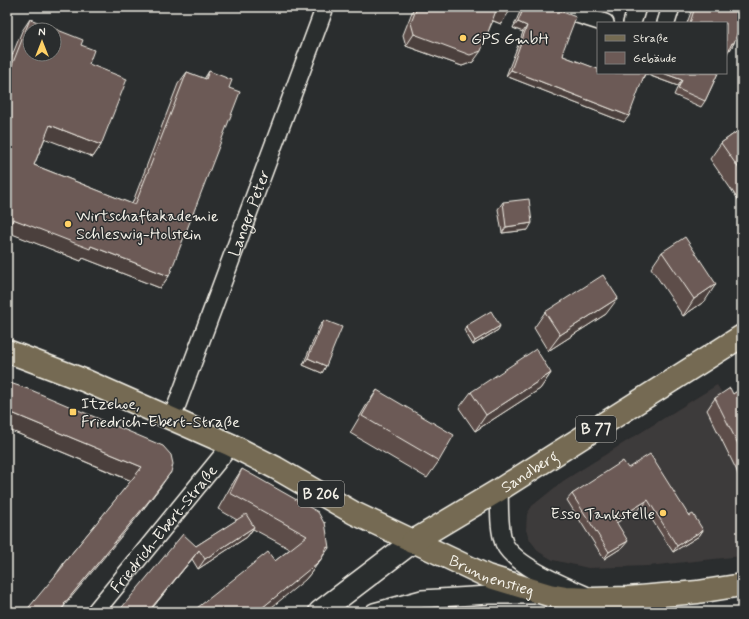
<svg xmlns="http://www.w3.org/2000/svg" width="749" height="619" font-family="Mynerve,sans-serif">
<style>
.built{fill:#3e3a3a}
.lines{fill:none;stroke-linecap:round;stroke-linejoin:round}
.street-casing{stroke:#f4f1e8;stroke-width:20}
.secondary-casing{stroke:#f4f1e8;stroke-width:25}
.primary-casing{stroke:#f4f1e8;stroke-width:25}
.street{stroke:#2a2d2e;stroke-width:17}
.secondary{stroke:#2a2d2e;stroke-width:22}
.primary{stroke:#746b52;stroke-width:22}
.wall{fill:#5d4d4a;stroke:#f4f1e8}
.shaded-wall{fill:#4c3f3c;stroke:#f4f1e8}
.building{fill:#6c5a56;stroke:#f4f1e8;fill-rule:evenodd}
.poi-dot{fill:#ffd166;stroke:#2a2d2e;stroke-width:1.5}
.labels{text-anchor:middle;stroke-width:3;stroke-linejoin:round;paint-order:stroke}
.shield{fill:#2a2d2e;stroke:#b7b6b0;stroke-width:1}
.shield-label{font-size:15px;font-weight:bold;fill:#f4f1e8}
.poi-label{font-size:16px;fill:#f4f1e8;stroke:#2a2d2e;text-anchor:start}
.street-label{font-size:16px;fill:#f4f1e8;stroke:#2a2d2e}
</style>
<rect width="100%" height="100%" fill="#2a2d2e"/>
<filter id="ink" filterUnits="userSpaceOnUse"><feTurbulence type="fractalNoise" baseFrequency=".025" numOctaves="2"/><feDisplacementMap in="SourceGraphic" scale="8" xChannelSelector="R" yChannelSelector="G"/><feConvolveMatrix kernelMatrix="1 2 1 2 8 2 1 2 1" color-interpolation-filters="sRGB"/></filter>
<g filter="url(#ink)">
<!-- built -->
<path class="built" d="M 717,385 L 742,425 L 742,556 L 648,566 L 588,568 L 553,560 L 539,552 L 530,540 L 526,530 L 527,514 L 532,506 L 563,481 Z"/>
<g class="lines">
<!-- street casing -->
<g class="street-casing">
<g id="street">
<path d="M 555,7 L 605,23"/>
<path d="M 632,23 L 637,7"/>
<path d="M 666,23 L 671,7"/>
<path id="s1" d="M 172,418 L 325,7"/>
<path d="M 499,490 C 500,506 498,527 504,543 C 514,566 567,587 590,597"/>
<path id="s2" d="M 95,612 L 231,445"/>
<path d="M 374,612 L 422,599 L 489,595 L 534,595"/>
</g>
</g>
<!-- secondary casing -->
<g class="secondary-casing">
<path id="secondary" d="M 320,612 L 412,542"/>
</g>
<!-- primary casing -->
<g class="primary-casing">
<g id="primary">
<path id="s3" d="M 7,351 L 86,381 L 231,445 L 276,468 L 354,513 L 487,576 L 549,595 L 566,598 L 593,599 L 628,598 L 698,592 L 742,585"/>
<path id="s4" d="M 412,542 L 499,490 L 742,336"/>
</g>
</g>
<!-- street -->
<use href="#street" class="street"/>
<!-- secondary -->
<use href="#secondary" class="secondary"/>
<!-- primary -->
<use href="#primary" class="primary"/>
</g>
<!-- wall -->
<path class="wall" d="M 414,7 L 507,7 L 501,24 L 493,21 L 473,62 L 462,66 L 406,46 L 403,35 Z
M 522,7 L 552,7 L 563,51 L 563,56 L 597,69 L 598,68 L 598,73 L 718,73 L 705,101 L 701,107 L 674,95 L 678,86 L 645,74 L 624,122 L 506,76 L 523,32 L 513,28 Z
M 693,7 L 742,7 L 734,43 L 730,50 L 726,23 L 687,23 Z
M 30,19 L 81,45 L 89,64 L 101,145 L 93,157 L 45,138 L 34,165 L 132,204 L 178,84 L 187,72 L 204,79 L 209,71 L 229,88 L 169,276 L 160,288 L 83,258 L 81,261 L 8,232 L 7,235 L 7,68 L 22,31 Z
M 742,128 L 742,205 L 710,159 L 721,143 Z
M 503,202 L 528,230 L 502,233 L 498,209 Z
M 662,252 L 705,301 L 683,316 L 651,268 Z
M 545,312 L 606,314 L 548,351 L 534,328 Z
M 324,320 L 326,366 L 322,373 L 303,365 L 319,327 Z
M 466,326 L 498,330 L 473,345 L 464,330 Z
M 551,373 L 540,389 L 475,431 L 459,408 L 471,392 Z
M 7,382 L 161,486 L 138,516 L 53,579 L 63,564 L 131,481 L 7,429 Z
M 742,388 L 742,485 L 736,469 L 707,410 L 715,398 L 733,394 Z
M 377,390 L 439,461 L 427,478 L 350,433 L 366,406 Z
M 628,468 L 689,516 L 703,530 L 699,536 L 673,552 L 643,506 L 616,523 L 623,547 L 604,559 L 567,500 L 572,494 Z
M 242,469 L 329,548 L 310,574 L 305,580 L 275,561 L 290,549 L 253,529 L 247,537 L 198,569 L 192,559 L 149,612 L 118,612 L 196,546 L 237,520 L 218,509 L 231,486 Z"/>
<!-- shaded-wall -->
<path class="shaded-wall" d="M 497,8 L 509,12 L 501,24 L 489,19 Z
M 518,22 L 527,26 L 523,32 L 513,28 Z
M 414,34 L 481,51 L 473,62 L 462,66 L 406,46 Z
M 732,43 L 734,43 L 730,50 L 728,49 Z
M 511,70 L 629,116 L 624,122 L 506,76 Z
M 643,73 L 663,73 L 682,80 L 678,86 Z
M 50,125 L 101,145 L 93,157 L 41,137 Z
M 13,219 L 91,246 L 169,276 L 160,288 L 83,258 L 81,261 L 7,232 Z
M 532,223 L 528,230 L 502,233 L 506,227 Z
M 716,284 L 705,301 L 683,316 L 694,299 Z
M 618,298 L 606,314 L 548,351 L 560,335 Z
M 500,326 L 498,330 L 473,345 L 475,341 Z
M 308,358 L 326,366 L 322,373 L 303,365 Z
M 551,373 L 540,389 L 475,431 L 486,415 Z
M 7,411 L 142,467 L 132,481 L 7,429 Z
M 171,472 L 161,486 L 138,516 L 60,611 L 65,605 L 60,612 L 58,612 L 64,604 Z
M 648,500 L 643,506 L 610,527 L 615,520 Z
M 254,527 L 247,537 L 198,569 L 205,559 Z
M 703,530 L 699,536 L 673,552 L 677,546 Z
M 628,541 L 623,547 L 604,559 L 609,552 Z
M 199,550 L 192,559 L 149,612 L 148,612 Z
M 322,558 L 310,574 L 305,580 L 266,612 L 257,612 Z"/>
<!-- building -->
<path class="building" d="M 417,7 L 507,7 L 509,12 L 497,8 L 481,51 L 470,55 L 414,34 L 411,23 Z
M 524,7 L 552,7 L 552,8 L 576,17 L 563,51 L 564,52 L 563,56 L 598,69 L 598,73 L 645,73 L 629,116 L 511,70 L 527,26 L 518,22 Z
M 695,7 L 742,7 L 742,19 L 734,43 L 732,43 L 726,56 L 726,23 L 690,23 Z
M 30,19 L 83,40 L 81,45 L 94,50 L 89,64 L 127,79 L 101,145 L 50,125 L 34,165 L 135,205 L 187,72 L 206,79 L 209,71 L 232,80 L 229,88 L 240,92 L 169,276 L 91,246 L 90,249 L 13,219 L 7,235 L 7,78 ZM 30,30 L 54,30 L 54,54 L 30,54 Z
M 663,73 L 718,73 L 705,101 L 678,89 L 682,80 Z
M 742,128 L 742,173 L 721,143 Z
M 529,199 L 532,223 L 506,227 L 503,202 Z
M 685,237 L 716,284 L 694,299 L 662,252 Z
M 603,275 L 618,298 L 560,335 L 545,312 Z
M 491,311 L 500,326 L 475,341 L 466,326 Z
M 324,320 L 342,327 L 326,366 L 308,358 Z
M 536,349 L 551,373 L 486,415 L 471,392 Z
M 7,382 L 31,390 L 163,446 L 171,455 L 173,464 L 171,472 L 148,502 L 64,604 L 65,605 L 59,612 L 25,612 L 64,565 L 63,564 L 142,467 L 7,411 L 7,412 Z
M 730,388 L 733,394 L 742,388 L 742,452 L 715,398 Z
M 377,390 L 454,435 L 439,461 L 362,416 Z
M 650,454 L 689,516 L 693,514 L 703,530 L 677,546 L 648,500 L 615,520 L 628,541 L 609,552 L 572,494 L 623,461 L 628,468 Z
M 242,469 L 318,512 L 324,523 L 325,522 L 329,548 L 327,547 L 322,558 L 316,564 L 257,612 L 192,612 L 268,552 L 275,561 L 307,536 L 230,493 Z
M 246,514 L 254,527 L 205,559 L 199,550 L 148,612 L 118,612 L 183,534 L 196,546 Z"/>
</g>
<!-- markers -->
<g class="poi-dot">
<circle cx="463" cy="38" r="4"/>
<circle cx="68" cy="224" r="4"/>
<rect x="69" y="408" width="8" height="8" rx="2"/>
<circle cx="663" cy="513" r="4"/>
</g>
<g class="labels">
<!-- shield labels -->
<g class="shield">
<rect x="576" y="416" width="40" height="26" rx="3"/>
<rect x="298" y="481" width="46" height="26" rx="3"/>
</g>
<g class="shield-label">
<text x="596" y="434">B 77</text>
<text x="321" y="499">B 206</text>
</g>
<!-- poi labels -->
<g class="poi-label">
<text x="471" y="44">GPS GmbH</text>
<text x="76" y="221">Wirtschaftakademie<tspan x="76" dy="18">Schleswig-Holstein</tspan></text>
<text x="81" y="409">Itzehoe,<tspan x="81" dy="18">Friedrich-Ebert-Straße</tspan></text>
<text x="655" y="519" text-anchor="end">Esso Tankstelle</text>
</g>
<!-- street labels -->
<g class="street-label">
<text dy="6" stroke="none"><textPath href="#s1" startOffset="219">Langer Peter</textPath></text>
<text dy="6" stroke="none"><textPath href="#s4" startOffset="137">Sandberg</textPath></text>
<text dy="6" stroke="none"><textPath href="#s2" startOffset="108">Friedrich-Ebert-Straße</textPath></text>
<text dy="6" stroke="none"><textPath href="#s3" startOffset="535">Brunnenstieg</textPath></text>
</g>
</g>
<!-- margin -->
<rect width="749" height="619" fill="none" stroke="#2a2d2e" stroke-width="24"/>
<rect x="12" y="12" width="725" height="595" fill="none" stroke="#f4f1e8" stroke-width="1.5" filter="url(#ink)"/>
<!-- legend -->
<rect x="597" y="22" width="130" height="52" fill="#2a2d2e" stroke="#7b7b78"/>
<rect x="605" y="35" width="20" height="6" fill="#746b52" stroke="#7b7b78"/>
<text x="633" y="42" font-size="12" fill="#f4f1e8">Straße</text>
<rect x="605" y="52" width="20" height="12" fill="#6c5a56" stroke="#7b7b78"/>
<text x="633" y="62" font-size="12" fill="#f4f1e8">Gebäude</text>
<!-- north arrow -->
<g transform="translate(42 42)"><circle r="19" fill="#2a2d2e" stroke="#7b7b78"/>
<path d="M0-3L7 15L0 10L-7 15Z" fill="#ffd166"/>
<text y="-6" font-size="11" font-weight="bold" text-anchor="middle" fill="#f4f1e8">N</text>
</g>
</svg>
